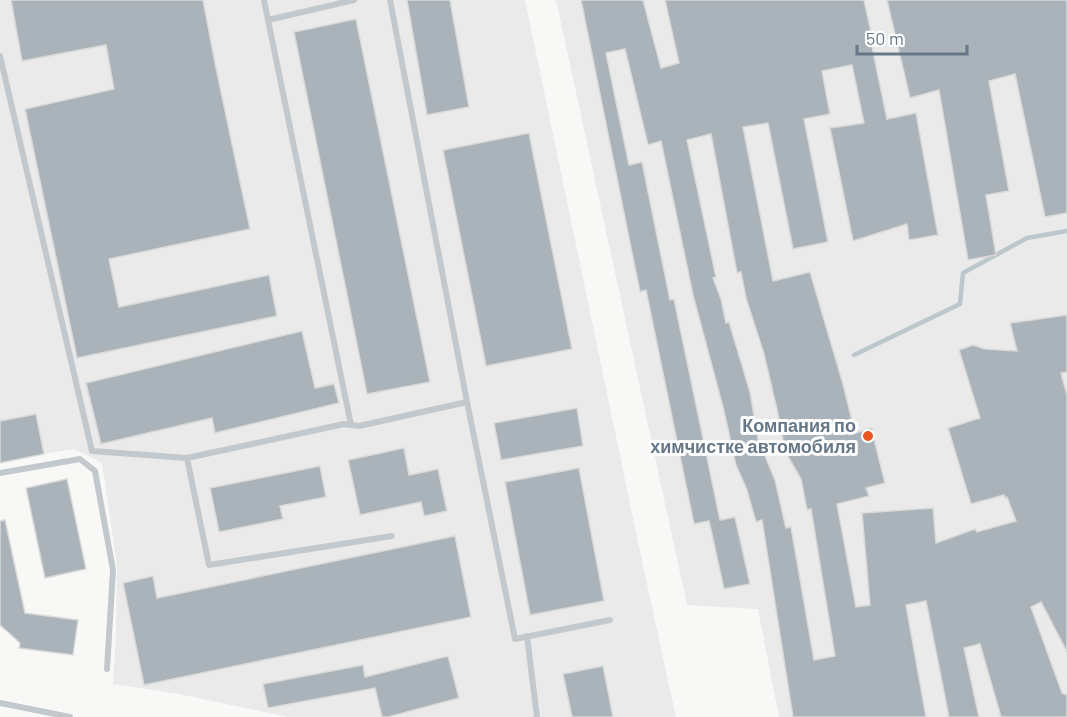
<svg xmlns="http://www.w3.org/2000/svg" width="1067" height="717" font-family="Barlow,sans-serif">
<style>
.built{fill:#e9eae9}
.lines{fill:none;stroke-linecap:round;stroke-linejoin:round}
.stream{stroke:#bcc7cc;stroke-width:4.5}
.building{fill:#aab3b9;stroke:#dadad8;stroke-width:1.5;fill-rule:evenodd}
.service{stroke:#c3c8cc;stroke-width:6}
.poi-dot{fill:#eb5823;stroke:#fff;stroke-width:2}
.labels{text-anchor:middle;stroke-width:6;stroke-linejoin:round;paint-order:stroke}
.poi-label{font-size:18px;font-weight:bold;fill:#667888;stroke:#fff;text-anchor:end}
</style>
<rect width="100%" height="100%" fill="#f8f9f6"/>
<!-- built -->
<path class="built" d="M 0,0 L 525,0 L 643,566 L 676,717 L 288,717 L 179,694 L 113,684 L 116,636 L 117,566 L 102,463 L 74,449 L 0,461 Z
M 556,0 L 1067,0 L 1067,717 L 779,717 L 758,609 L 687,605 Z"/>
<g class="lines">
<!-- stream -->
<path class="stream" d="M 854,355 L 960,304 L 963,273 L 1027,238 L 1067,231"/>
</g>
<!-- building -->
<path class="building" d="M 11,0 L 203,0 L 216,68 L 250,229 L 109,259 L 119,307 L 269,275 L 277,316 L 77,358 L 25,109 L 114,89 L 106,45 L 22,61 Z
M 407,0 L 450,0 L 469,107 L 427,115 Z
M 581,0 L 643,0 L 661,68 L 679,63 L 665,0 L 864,0 L 871,32 L 869,32 L 887,119 L 916,113 L 938,235 L 909,240 L 907,224 L 853,241 L 830,128 L 864,123 L 852,65 L 822,71 L 830,114 L 804,119 L 828,242 L 793,249 L 768,123 L 743,127 L 773,281 L 810,272 L 843,384 L 855,433 L 872,428 L 875,443 L 885,483 L 866,488 L 869,496 L 837,504 L 856,607 L 870,605 L 862,513 L 933,508 L 936,543 L 975,529 L 977,532 L 1016,521 L 1007,497 L 1005,498 L 1004,495 L 971,504 L 948,428 L 980,418 L 959,350 L 973,345 L 985,349 L 1017,351 L 1010,323 L 1067,315 L 1067,372 L 1061,373 L 1067,395 L 1067,652 L 1041,602 L 1031,607 L 1062,693 L 1067,695 L 1067,717 L 1001,717 L 980,644 L 964,648 L 979,717 L 949,717 L 926,601 L 906,605 L 926,717 L 793,717 L 762,520 L 756,522 L 747,490 L 736,465 L 723,407 L 693,295 L 661,141 L 648,145 L 625,49 L 606,53 L 629,165 L 642,162 L 670,300 L 674,299 L 720,520 L 735,517 L 750,584 L 724,589 L 709,521 L 694,524 L 646,290 L 640,292 ZM 711,134 L 737,273 L 741,272 L 746,298 L 764,354 L 778,414 L 785,451 L 801,479 L 807,510 L 811,509 L 835,656 L 814,660 L 791,527 L 786,528 L 775,480 L 758,439 L 750,392 L 729,322 L 726,323 L 721,299 L 713,278 L 716,277 L 687,140 Z
M 887,0 L 1067,0 L 1067,213 L 1045,217 L 1015,74 L 989,81 L 1009,191 L 986,195 L 996,255 L 968,260 L 939,90 L 910,98 Z
M 356,19 L 430,382 L 367,394 L 294,32 Z
M 529,133 L 572,349 L 486,366 L 443,150 Z
M 302,331 L 315,388 L 334,384 L 339,403 L 215,433 L 212,418 L 101,444 L 86,383 Z
M 577,408 L 583,446 L 501,460 L 494,423 Z
M 36,414 L 44,454 L 0,463 L 0,421 Z
M 404,448 L 409,475 L 438,469 L 447,511 L 424,516 L 421,502 L 360,515 L 348,460 Z
M 320,466 L 326,497 L 280,506 L 283,519 L 219,532 L 210,488 Z
M 579,468 L 604,601 L 530,615 L 505,482 Z
M 67,479 L 86,569 L 45,578 L 26,488 Z
M 5,520 L 25,613 L 78,620 L 73,655 L 19,648 L 20,643 L 0,625 L 0,521 Z
M 455,536 L 471,617 L 144,685 L 123,583 L 153,576 L 157,598 Z
M 448,656 L 459,698 L 388,717 L 382,717 L 375,688 L 268,708 L 263,684 L 363,665 L 365,677 Z
M 603,666 L 613,717 L 572,717 L 563,674 Z"/>
<g class="lines">
<!-- service -->
<path class="service" d="M 264,0 L 268,20
M 390,0 L 467,402
M 0,56 L 92,451 L 187,458 L 344,424 L 359,426 L 467,402 L 515,639 L 610,620
M 351,425 L 268,20 L 354,0
M 187,458 L 209,565 L 392,536
M 0,473 L 80,459 L 95,471 L 113,570 L 107,669
M 527,636 L 537,717
M 0,703 L 70,717"/>
</g>
<!-- markers -->
<circle class="poi-dot" cx="868" cy="436" r="6"/>
<g class="labels">
<!-- poi labels -->
<g class="poi-label">
<text x="856" y="432">Компания по<tspan x="856" dy="21">химчистке автомобиля</tspan></text>
</g>
</g>
<!-- scale -->
<path d="M857 45v9h110v-9" fill="none" stroke="#667888" stroke-width="3"/>
<text x="866" y="45" font-size="18" fill="#667888" stroke="#ffffff" stroke-width="4.5" paint-order="stroke">50 m</text>
</svg>
